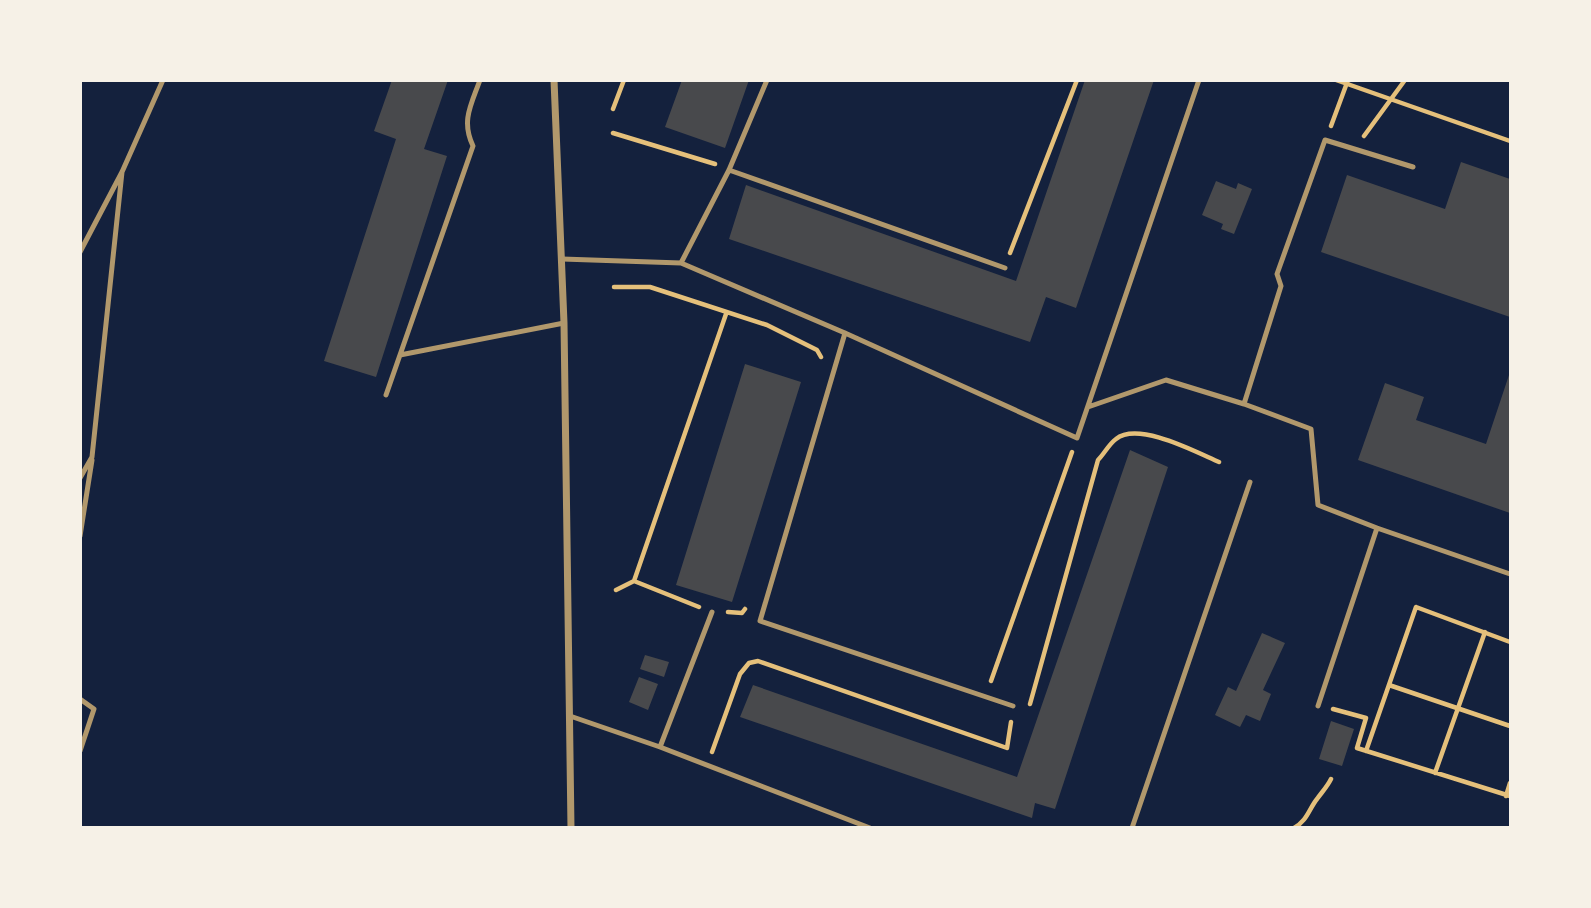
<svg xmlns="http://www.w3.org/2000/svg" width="1591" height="908" font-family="'PT Sans Narrow',sans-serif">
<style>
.building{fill:#48494c}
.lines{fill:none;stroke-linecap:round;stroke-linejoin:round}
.path{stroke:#e5c07b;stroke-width:4.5}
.service{stroke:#b1986c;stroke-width:5}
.minor{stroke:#b1986c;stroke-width:7}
</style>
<rect width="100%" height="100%" fill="#14213d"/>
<!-- building -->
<path class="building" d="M 392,80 L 448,80 L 424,149 L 447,156 L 376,377 L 324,361 L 396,139 L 374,131 Z
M 682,80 L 749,80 L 725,148 L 665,127 Z
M 1085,80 L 1154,80 L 1076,308 L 1046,297 L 1030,342 L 729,239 L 746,185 L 1016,281 Z
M 1461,162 L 1510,179 L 1510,317 L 1321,252 L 1347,175 L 1445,209 Z
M 1216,181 L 1236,189 L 1238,183 L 1252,189 L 1234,234 L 1221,229 L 1223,224 L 1202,215 Z
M 745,364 L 801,382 L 732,602 L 676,585 Z
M 1510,372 L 1510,513 L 1358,460 L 1385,383 L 1424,397 L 1416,420 L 1486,444 Z
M 1130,450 L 1168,467 L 1055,809 L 1035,803 L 1032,818 L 740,717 L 753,685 L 1017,777 Z
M 1262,633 L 1285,643 L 1263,690 L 1271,694 L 1260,721 L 1246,715 L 1240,727 L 1215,715 L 1228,687 L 1236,691 Z
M 645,655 L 669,662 L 664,677 L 640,669 Z
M 639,677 L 658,684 L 648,710 L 629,702 Z
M 1331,721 L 1354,729 L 1342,766 L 1319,759 Z"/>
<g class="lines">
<!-- path -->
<path class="path" d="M 1336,80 L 1510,141
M 613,109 L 624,80
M 1331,126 L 1348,80
M 613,133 L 715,164
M 1364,136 L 1405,80
M 1010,253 L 1077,80
M 614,287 L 650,287 L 767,325 L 817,350 L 821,357
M 634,581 L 699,607
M 616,590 L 634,581 L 726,314
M 728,612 L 742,613 L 745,609
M 991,681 L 1072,452
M 1389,685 L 1510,726
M 1030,704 L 1098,460 C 1104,454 1109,444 1116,439 C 1138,421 1196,452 1219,462
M 1333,709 L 1366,718 L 1357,748 L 1510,796
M 1366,751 L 1416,607 L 1510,642
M 712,752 L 740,674 L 749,663 L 758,661 L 1007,748 L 1011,722
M 1435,773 L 1485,632
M 1506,796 L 1510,783
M 1294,828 C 1307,821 1309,809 1317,799 C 1322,792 1327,787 1331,779"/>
<!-- service -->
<path class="service" d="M 729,170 L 1005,268
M 80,252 L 122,172 L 163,80
M 562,259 L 681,263 L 845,333 L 1077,438 L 1199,80
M 681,263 L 729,170 L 767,80
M 845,333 L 760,621 L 1013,706
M 400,355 L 564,323
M 386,395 L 473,146 C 461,121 471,105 480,80
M 1244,404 L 1311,429 L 1318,505 L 1377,528
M 1088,407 L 1166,380 L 1244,404 L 1281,286 L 1277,274 L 1325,140 L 1413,167
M 80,478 L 92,457 L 122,172
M 80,536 L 92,460
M 80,699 L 94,709 L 80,751
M 1318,706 L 1377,528 L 1510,574
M 570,716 L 660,747 L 870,828
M 660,747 L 712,612
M 1132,828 L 1250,482"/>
<!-- minor -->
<path class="minor" d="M 554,80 L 564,323 L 571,828"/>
</g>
<!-- border -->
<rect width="1591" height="908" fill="none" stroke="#f6f1e7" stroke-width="164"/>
</svg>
